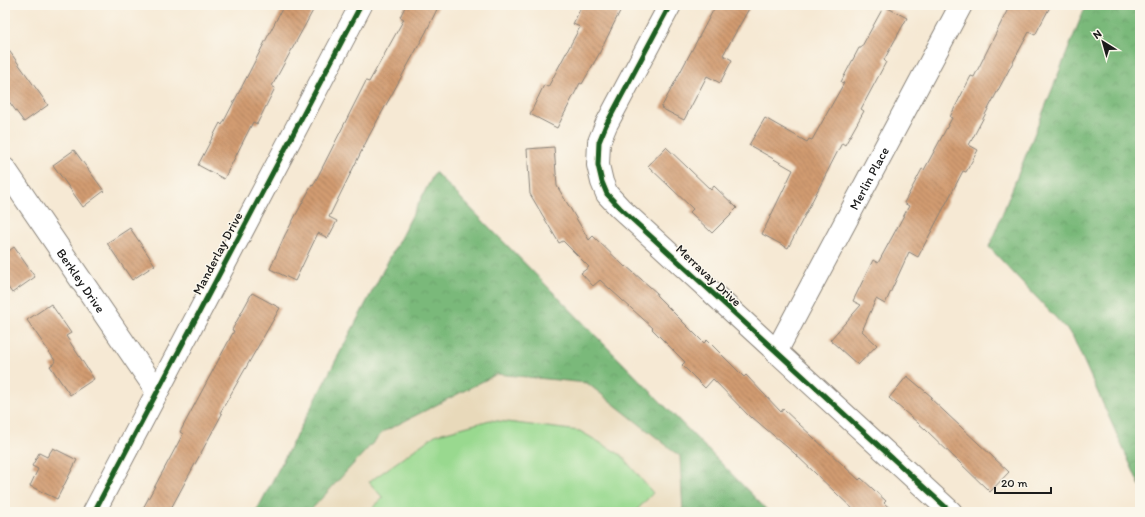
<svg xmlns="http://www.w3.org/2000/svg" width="1145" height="517" font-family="Itim,sans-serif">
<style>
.built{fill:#e8d9ba}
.green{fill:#99d98f;stroke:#5a7a56}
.forest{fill:url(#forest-crowns);stroke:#4b6a4b}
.building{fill:url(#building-back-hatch)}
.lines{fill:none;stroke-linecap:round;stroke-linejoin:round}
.street-casing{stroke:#898278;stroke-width:24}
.street{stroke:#fff;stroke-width:22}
.cycleway-casing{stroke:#fbf7ec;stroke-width:8}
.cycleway{stroke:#1b5e20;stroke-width:5}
.labels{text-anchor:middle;stroke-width:3;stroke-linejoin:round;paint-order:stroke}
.street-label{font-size:13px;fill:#1c1c1c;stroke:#fbf7ec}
</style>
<defs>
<pattern id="forest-crowns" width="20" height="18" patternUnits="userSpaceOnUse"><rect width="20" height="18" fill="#7ab97a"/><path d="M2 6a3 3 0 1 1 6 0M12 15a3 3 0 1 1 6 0" fill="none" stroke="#699e69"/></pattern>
<pattern id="building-back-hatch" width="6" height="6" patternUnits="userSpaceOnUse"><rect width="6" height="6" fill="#d19b71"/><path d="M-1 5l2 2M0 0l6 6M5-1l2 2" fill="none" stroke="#a97e5c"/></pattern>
</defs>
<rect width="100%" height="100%" fill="#fbf7ec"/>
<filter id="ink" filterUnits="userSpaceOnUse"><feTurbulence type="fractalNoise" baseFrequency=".025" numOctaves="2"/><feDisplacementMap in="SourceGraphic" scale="8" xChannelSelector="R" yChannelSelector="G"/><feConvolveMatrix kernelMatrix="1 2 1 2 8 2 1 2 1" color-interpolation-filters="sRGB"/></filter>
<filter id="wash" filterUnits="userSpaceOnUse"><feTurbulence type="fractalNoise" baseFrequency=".012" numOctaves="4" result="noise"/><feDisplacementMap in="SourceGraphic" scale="16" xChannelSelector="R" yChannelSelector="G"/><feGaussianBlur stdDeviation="0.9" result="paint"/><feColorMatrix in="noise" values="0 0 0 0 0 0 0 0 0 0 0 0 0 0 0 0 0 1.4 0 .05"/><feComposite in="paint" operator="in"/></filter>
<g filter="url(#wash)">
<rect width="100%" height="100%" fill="#f6e9d4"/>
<!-- built -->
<path class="built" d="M 435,172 L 769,512 L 256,512 Z"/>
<!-- green -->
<path class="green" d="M 490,420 L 580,431 L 621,455 L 653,493 L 635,512 L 368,512 L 383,498 L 369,482 L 435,435 Z"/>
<!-- forest -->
<path class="forest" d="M 1086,5 L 1140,5 L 1140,486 L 1072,335 L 989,247 Z
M 435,172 L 769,512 L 683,512 L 680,456 L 587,383 L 497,374 L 383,432 L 309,512 L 256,512 Z"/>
<g id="blocks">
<!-- building -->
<path class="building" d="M 284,5 L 316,5 L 272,86 L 275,88 L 257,124 L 253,122 L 224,179 L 198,165 L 220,123 L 222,125 Z
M 406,5 L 439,5 L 426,32 L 370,134 L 329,217 L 337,221 L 328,238 L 318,233 L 295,281 L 270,269 L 285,235 L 312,185 L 313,186 L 366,81 L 369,82 L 404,19 L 400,17 Z
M 582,5 L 623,5 L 599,54 L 582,84 L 580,83 L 557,128 L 530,114 L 544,85 L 548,87 L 580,27 L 573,24 Z
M 716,5 L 751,5 L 723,55 L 732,60 L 720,83 L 707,76 L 684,120 L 661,108 Z
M 1010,5 L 1051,5 L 1035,35 L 1029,32 L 1004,79 L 969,145 L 978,150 L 966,172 L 963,171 L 918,257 L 909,252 L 885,304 L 876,299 L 862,331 L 877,345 L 858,365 L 830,340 L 861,305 L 853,301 L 873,260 L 878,263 L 909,206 L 904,203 L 922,169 L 924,170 L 952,118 L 950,117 L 971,76 L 974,77 Z
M 884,6 L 907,18 L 884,60 L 886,62 L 861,109 L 864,111 L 845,145 L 842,143 L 788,248 L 762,234 L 793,170 L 749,145 L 765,118 L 807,142 L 809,139 L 812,140 L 844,83 L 841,82 L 859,48 L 861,48 Z
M 5,45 L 48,105 L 24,122 L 5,96 Z
M 554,147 L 557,186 L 589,240 L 593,236 L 625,267 L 626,266 L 657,293 L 656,295 L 704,343 L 707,340 L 744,377 L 746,375 L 781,412 L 783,409 L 859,480 L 861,478 L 886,501 L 884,503 L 894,512 L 856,512 L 794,453 L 752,417 L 751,418 L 713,379 L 705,388 L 682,365 L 685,362 L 652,329 L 653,328 L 600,280 L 593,286 L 581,273 L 589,267 L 563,241 L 559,243 L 530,194 L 527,149 Z
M 666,147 L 711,190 L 714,186 L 737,208 L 712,233 L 690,212 L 693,209 L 648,166 Z
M 74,150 L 104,191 L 83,207 L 53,165 Z
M 130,228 L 155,265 L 132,280 L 107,243 Z
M 14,247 L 35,277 L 12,293 L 5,283 L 5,254 Z
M 252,293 L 280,308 L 220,413 L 222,414 L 169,512 L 141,512 L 183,434 L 180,432 L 234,331 L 232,330 Z
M 51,304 L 71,333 L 66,336 L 94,379 L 70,395 L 50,366 L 56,362 L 27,320 Z
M 907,376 L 932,397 L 930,398 L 1009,472 L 990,492 L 925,429 L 889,398 Z
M 53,448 L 77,460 L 57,499 L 30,486 L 38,469 L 32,466 L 39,453 L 47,457 Z"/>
</g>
</g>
<g filter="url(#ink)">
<use href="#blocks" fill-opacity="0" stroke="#898278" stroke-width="1"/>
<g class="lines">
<!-- street casing -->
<g class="street-casing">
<g id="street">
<path d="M 670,5 L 606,125 L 599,142 L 598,165 L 602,182 L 607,194 L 620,208 L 951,512"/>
<path id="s1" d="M 5,169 L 157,391"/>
<path id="s2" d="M 776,352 L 961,5"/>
<path d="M 94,512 L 361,5"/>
</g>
</g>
<!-- street -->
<use href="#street" class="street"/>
<!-- cycleway casing -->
<g class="cycleway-casing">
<path id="cycleway" d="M 670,5 L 606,125 L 599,142 L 598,165 L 602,182 L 607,194 L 620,208 L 951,512
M 94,512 L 361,5"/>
</g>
<!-- cycleway -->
<use href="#cycleway" class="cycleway"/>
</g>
</g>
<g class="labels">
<!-- street labels -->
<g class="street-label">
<text dy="5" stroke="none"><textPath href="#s2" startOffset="197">Merlin Place</textPath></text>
<text transform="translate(217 253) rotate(-62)" y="5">Manderlay Drive</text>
<text transform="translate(709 275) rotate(43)" y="5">Merravay Drive</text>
<text dy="5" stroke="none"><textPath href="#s1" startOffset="135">Berkley Drive</textPath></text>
</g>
</g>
<!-- margin -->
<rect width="1145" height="517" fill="none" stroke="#fbf7ec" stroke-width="20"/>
<!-- north arrow -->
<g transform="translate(1103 42) rotate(323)" stroke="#fbf7ec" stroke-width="3" paint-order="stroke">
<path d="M0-3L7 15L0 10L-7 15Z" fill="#1c1c1c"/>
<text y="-6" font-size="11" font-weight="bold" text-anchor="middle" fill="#1c1c1c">N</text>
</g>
<!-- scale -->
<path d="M995 487v6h56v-6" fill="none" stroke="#1c1c1c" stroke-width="2"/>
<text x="1001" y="487" font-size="12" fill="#1c1c1c" stroke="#fbf7ec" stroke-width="3" paint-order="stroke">20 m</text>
</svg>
